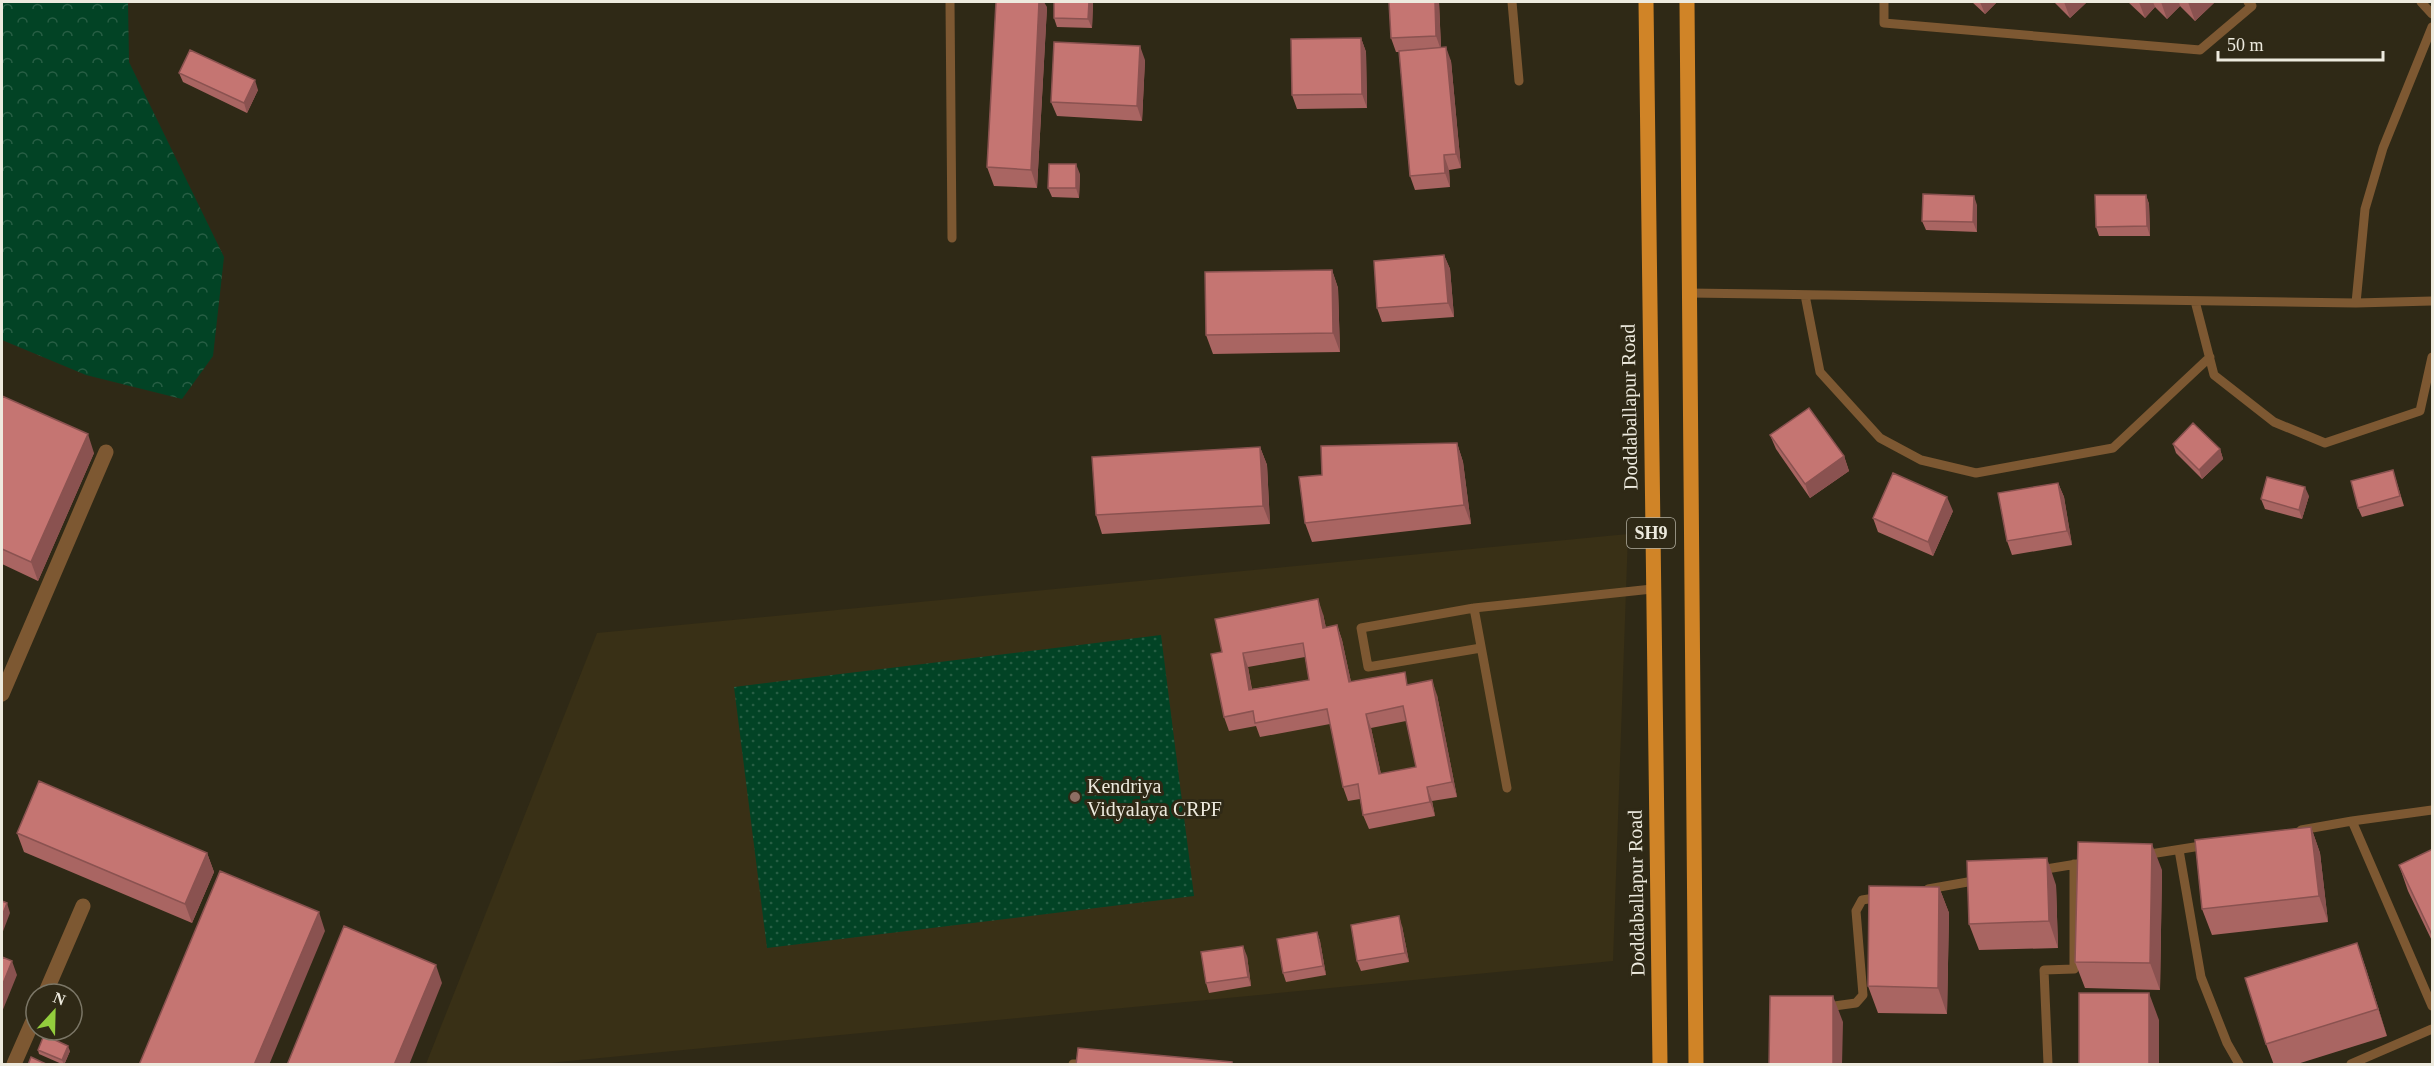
<svg xmlns="http://www.w3.org/2000/svg" width="2434" height="1066" font-family="'Times New Roman',serif">
<style>
.built{fill:#393016}
.forest{fill:url(#forest-crowns)}
.park{fill:url(#park-dots)}
.lines{fill:none;stroke-linecap:round;stroke-linejoin:round}
.lane{stroke:#7d5832;stroke-width:9}
.street{stroke:#7d5832;stroke-width:15}
.primary{stroke:#d08427;stroke-width:15}
.wall{fill:#a96562;fill-rule:evenodd}
.shaded-wall{fill:#8a5250}
.building{fill:#c57572;stroke:#8a5250;stroke-width:1.5;fill-rule:evenodd}
.education-dot{fill:#8d6e63;stroke:#2f2916;stroke-width:2}
.labels{text-anchor:middle;stroke-width:6;stroke-linejoin:round;paint-order:stroke}
.shield{fill:#2f2916;stroke:#b4b0a2;stroke-width:1.5}
.shield-label{font-size:18px;font-weight:bold;fill:#edeade}
.street-label{font-size:20px;fill:#edeade;stroke:#2f2916}
.poi-label{font-size:20px;fill:#edeade;stroke:#2f2916;text-anchor:start}
</style>
<defs>
<pattern id="forest-crowns" width="20" height="18" patternUnits="userSpaceOnUse" patternTransform="scale(1.5)"><rect width="20" height="18" fill="#024325"/><path d="M2 6a3 3 0 1 1 6 0M12 15a3 3 0 1 1 6 0" fill="none" stroke="#275e44"/></pattern>
<pattern id="park-dots" width="8" height="8" patternUnits="userSpaceOnUse" patternTransform="scale(1.5)"><rect width="8" height="8" fill="#024325"/><path d="M2 2h.1M6 6h.1" fill="none" stroke="#275e44" stroke-width="1.8" stroke-linecap="round"/></pattern>
</defs>
<rect width="100%" height="100%" fill="#2f2916"/>
<!-- built -->
<path class="built" d="M 1628,534 L 1613,961 L 538,1064 L 426,1064 L 597,633 Z"/>
<!-- forest -->
<path class="forest" d="M 2,2 L 128,2 L 129,62 L 224,257 L 213,356 L 182,399 L 86,375 L 2,340 Z"/>
<!-- park -->
<path class="park" d="M 1161,635 L 1194,896 L 767,948 L 734,687 Z"/>
<g class="lines">
<!-- lane -->
<path class="lane" d="M 950,2 L 952,238
M 1512,2 L 1519,81
M 1884,2 L 1884,23 L 2200,50 L 2252,6 L 2248,2
M 2421,2 L 2432,14
M 1689,293 L 2356,303 L 2432,301
M 1805,295 L 1820,372 L 1880,438 L 1921,460 L 1976,473 L 2113,448 L 2210,357
M 2195,301 L 2214,375 L 2274,422 L 2325,443 L 2420,411 L 2432,357
M 2356,303 L 2365,209 L 2383,148 L 2432,27
M 1474,608 L 1507,788
M 1481,648 L 1368,667 L 1361,628 L 1474,608 L 1652,589
M 2432,810 L 2352,821 L 2432,1006
M 2301,830 L 2352,821
M 2179,850 L 2201,977 L 2227,1043 L 2239,1064
M 2144,855 L 2207,845
M 2040,870 L 2089,862
M 1928,889 L 1979,880
M 1827,1007 L 1856,1003 L 1863,995 L 1856,911 L 1862,900 L 1881,897
M 1073,1064 L 1088,1064
M 2048,1064 L 2044,970 L 2074,969 L 2074,864
M 2351,1064 L 2432,1029"/>
<!-- street -->
<path class="street" d="M 2,694 L 106,452
M 45,994 L 83,906
M 14,1064 L 36,1014"/>
<!-- primary -->
<path class="primary" d="M 1646,2 L 1660,1064
M 1687,2 L 1696,1064"/>
</g>
<!-- wall -->
<path class="wall" d="M 1093,2 L 1092,28 L 1057,27 L 1054,18 Z
M 1389,2 L 1439,2 L 1441,47 L 1451,61 L 1461,168 L 1449,170 L 1450,187 L 1415,190 L 1410,176 L 1399,52 L 1396,52 L 1391,38 Z
M 1739,2 L 1788,2 L 1788,3 Z
M 1972,2 L 1997,2 L 1985,14 Z
M 2054,2 L 2087,2 L 2070,18 Z
M 2128,2 L 2215,2 L 2195,21 L 2180,6 L 2167,19 L 2155,7 L 2145,18 Z
M 1047,7 L 1037,188 L 994,186 L 987,167 Z
M 1361,38 L 1366,52 L 1367,108 L 1297,109 L 1292,95 Z
M 1145,60 L 1142,121 L 1057,116 L 1051,102 Z
M 179,73 L 258,90 L 247,113 L 183,82 Z
M 1080,174 L 1079,198 L 1052,197 L 1048,188 Z
M 2146,195 L 2149,204 L 2150,236 L 2099,236 L 2096,227 Z
M 1977,205 L 1977,232 L 1926,230 L 1922,221 Z
M 1444,255 L 1450,269 L 1454,317 L 1382,322 L 1377,308 Z
M 1332,270 L 1338,288 L 1340,352 L 1213,354 L 1206,335 Z
M 2,396 L 94,453 L 38,581 L 2,564 Z
M 1770,435 L 1844,456 L 1849,471 L 1810,498 L 1776,449 Z
M 1457,443 L 1463,462 L 1471,524 L 1312,542 L 1305,523 L 1322,475 Z
M 2173,444 L 2220,449 L 2223,459 L 2202,479 L 2176,453 Z
M 1260,447 L 1267,465 L 1270,524 L 1102,534 L 1096,515 Z
M 2393,470 L 2404,506 L 2362,517 L 2358,508 Z
M 2058,483 L 2064,497 L 2072,545 L 2012,555 L 2007,541 Z
M 2309,496 L 2302,519 L 2265,509 L 2261,499 Z
M 1953,511 L 1933,556 L 1878,532 L 1873,518 Z
M 1323,614 L 1326,628 L 1337,625 L 1342,640 L 1351,682 L 1409,685 L 1437,695 L 1457,797 L 1432,801 L 1435,816 L 1369,829 L 1363,815 L 1360,799 L 1348,801 L 1343,787 L 1330,724 L 1260,737 L 1256,726 L 1229,731 L 1224,717 L 1222,652 ZM 1305,657 L 1309,680 L 1252,689 L 1248,667 ZM 1406,721 L 1416,767 L 1381,774 L 1371,728 Z
M 2311,827 L 2320,853 L 2328,922 L 2212,935 L 2202,909 Z
M 17,833 L 207,853 L 214,872 L 192,923 L 24,852 Z
M 2433,849 L 2433,943 L 2408,891 L 2399,865 Z
M 2162,870 L 2160,990 L 2085,988 L 2075,962 Z
M 2056,885 L 2058,948 L 1979,950 L 1969,924 Z
M 1939,887 L 1949,913 L 1947,1014 L 1878,1013 L 1868,986 Z
M 1402,926 L 1409,962 L 1361,971 L 1357,961 Z
M 1317,932 L 1320,941 L 1326,975 L 1286,982 L 1283,973 Z
M 2357,943 L 2366,969 L 2387,1036 L 2294,1065 L 2274,1065 L 2266,1044 Z
M 1247,956 L 1251,986 L 1209,993 L 1206,983 Z
M 38,1050 L 70,1051 L 64,1065 L 39,1054 Z"/>
<!-- shaded-wall -->
<path class="shaded-wall" d="M 1039,2 L 1044,2 L 1047,7 L 1037,188 L 1031,170 Z
M 1089,2 L 1093,2 L 1092,28 L 1088,19 Z
M 1435,2 L 1439,2 L 1441,50 L 1436,36 Z
M 1980,2 L 1997,2 L 1985,14 Z
M 2064,2 L 2087,2 L 2070,18 Z
M 2139,2 L 2153,2 L 2155,7 L 2145,18 Z
M 2161,2 L 2179,2 L 2180,6 L 2167,19 Z
M 2188,2 L 2215,2 L 2195,21 Z
M 1361,38 L 1366,52 L 1367,108 L 1362,94 Z
M 1140,46 L 1145,60 L 1142,121 L 1137,106 Z
M 1446,47 L 1451,61 L 1461,168 L 1456,154 Z
M 255,80 L 258,90 L 247,113 L 244,103 Z
M 1444,155 L 1449,170 L 1450,187 L 1445,173 Z
M 1076,164 L 1080,174 L 1079,198 L 1076,188 Z
M 2146,195 L 2149,204 L 2150,236 L 2147,226 Z
M 1974,196 L 1977,205 L 1977,232 L 1973,222 Z
M 1444,255 L 1450,269 L 1454,317 L 1448,303 Z
M 1332,270 L 1338,288 L 1340,352 L 1333,333 Z
M 88,434 L 94,453 L 38,581 L 31,562 Z
M 1457,443 L 1463,462 L 1471,524 L 1464,505 Z
M 1260,447 L 1267,465 L 1270,524 L 1263,506 Z
M 2220,449 L 2223,459 L 2202,479 L 2199,470 Z
M 1844,456 L 1849,471 L 1810,498 L 1805,484 Z
M 2058,483 L 2064,497 L 2072,545 L 2067,531 Z
M 2305,487 L 2309,496 L 2302,519 L 2299,510 Z
M 1947,497 L 1953,511 L 1933,556 L 1928,542 Z
M 1318,599 L 1323,614 L 1329,642 L 1323,628 Z
M 1337,625 L 1342,640 L 1354,696 L 1349,682 Z
M 1243,653 L 1248,667 L 1254,704 L 1249,690 Z
M 1432,680 L 1437,695 L 1457,797 L 1452,782 Z
M 1366,714 L 1371,728 L 1384,788 L 1379,774 Z
M 1427,787 L 1432,801 L 1435,816 L 1430,802 Z
M 2311,827 L 2320,853 L 2328,922 L 2319,896 Z
M 2152,844 L 2162,870 L 2160,990 L 2150,963 Z
M 207,853 L 214,872 L 192,923 L 185,904 Z
M 2047,858 L 2056,885 L 2058,948 L 2049,921 Z
M 1939,887 L 1949,913 L 1947,1014 L 1938,988 Z
M 7,903 L 10,913 L 2,934 L 2,916 Z
M 319,912 L 325,931 L 269,1065 L 254,1065 Z
M 1399,916 L 1402,926 L 1409,962 L 1405,953 Z
M 1317,932 L 1320,941 L 1326,975 L 1323,966 Z
M 2357,943 L 2366,969 L 2387,1036 L 2378,1009 Z
M 1243,946 L 1247,956 L 1251,986 L 1248,977 Z
M 12,961 L 17,975 L 2,1012 L 2,986 Z
M 436,965 L 442,983 L 409,1065 L 394,1065 Z
M 2149,993 L 2159,1020 L 2159,1065 L 2149,1065 Z
M 1833,996 L 1843,1022 L 1842,1065 L 1833,1065 Z
M 68,1046 L 70,1051 L 64,1065 L 62,1060 Z"/>
<!-- building -->
<path class="building" d="M 996,2 L 1039,2 L 1031,170 L 987,167 Z
M 1054,2 L 1089,2 L 1088,19 L 1054,18 Z
M 1389,2 L 1435,2 L 1436,36 L 1391,38 Z
M 1361,38 L 1362,94 L 1292,95 L 1291,39 Z
M 1054,42 L 1140,46 L 1137,106 L 1051,102 Z
M 1446,47 L 1456,154 L 1444,155 L 1445,173 L 1410,176 L 1399,51 Z
M 190,50 L 255,80 L 244,103 L 179,73 Z
M 1049,164 L 1076,164 L 1076,188 L 1048,188 Z
M 1923,194 L 1974,196 L 1973,222 L 1922,221 Z
M 2095,195 L 2146,195 L 2147,226 L 2096,227 Z
M 1444,255 L 1448,303 L 1377,308 L 1374,261 Z
M 1332,270 L 1333,333 L 1206,335 L 1205,272 Z
M 2,396 L 88,434 L 31,562 L 2,549 Z
M 1809,408 L 1844,456 L 1805,484 L 1770,435 Z
M 2193,423 L 2220,449 L 2199,470 L 2173,444 Z
M 1457,443 L 1464,505 L 1305,523 L 1299,477 L 1322,475 L 1321,446 Z
M 1260,447 L 1263,506 L 1096,515 L 1092,457 Z
M 2393,470 L 2400,496 L 2358,508 L 2351,481 Z
M 1893,473 L 1947,497 L 1928,542 L 1873,518 Z
M 2267,477 L 2305,487 L 2299,510 L 2261,499 Z
M 2058,483 L 2067,531 L 2007,541 L 1998,493 Z
M 1318,599 L 1323,628 L 1337,625 L 1349,682 L 1405,672 L 1407,685 L 1432,680 L 1452,782 L 1427,787 L 1430,802 L 1363,815 L 1358,784 L 1343,787 L 1327,709 L 1255,723 L 1253,711 L 1224,717 L 1211,654 L 1222,652 L 1215,619 ZM 1303,643 L 1309,680 L 1249,690 L 1243,653 ZM 1403,706 L 1416,767 L 1379,774 L 1366,714 Z
M 39,781 L 207,853 L 185,904 L 17,833 Z
M 2311,827 L 2319,896 L 2202,909 L 2195,840 Z
M 2078,842 L 2152,844 L 2150,963 L 2075,962 Z
M 2433,849 L 2433,937 L 2399,865 Z
M 2047,858 L 2049,921 L 1969,924 L 1967,861 Z
M 220,871 L 319,912 L 254,1065 L 139,1065 Z
M 1869,886 L 1939,887 L 1938,988 L 1868,986 Z
M 2,901 L 7,903 L 2,916 Z
M 1399,916 L 1405,953 L 1357,961 L 1351,925 Z
M 344,926 L 436,965 L 394,1065 L 287,1065 Z
M 1317,932 L 1323,966 L 1283,973 L 1277,939 Z
M 2357,943 L 2378,1009 L 2266,1044 L 2245,978 Z
M 1243,946 L 1248,977 L 1206,983 L 1201,952 Z
M 2,957 L 12,961 L 2,986 Z
M 2079,993 L 2149,993 L 2149,1065 L 2079,1065 Z
M 1770,996 L 1833,996 L 1833,1065 L 1769,1065 Z
M 44,1035 L 68,1046 L 62,1060 L 38,1050 Z
M 1078,1048 L 1232,1062 L 1232,1065 L 1076,1065 Z
M 31,1057 L 48,1065 L 28,1065 Z"/>
<!-- markers -->
<circle class="education-dot" cx="1075" cy="797" r="6"/>
<g class="labels">
<!-- shield labels -->
<rect class="shield" x="1627" y="518" width="48" height="30" rx="4.5"/>
<g class="shield-label">
<text x="1651" y="539">SH9</text>
</g>
<!-- street labels -->
<g class="street-label">
<text transform="translate(1629 407) rotate(-91)" y="7">Doddaballapur Road</text>
<text transform="translate(1636 893) rotate(-91)" y="7">Doddaballapur Road</text>
</g>
<!-- poi labels -->
<g class="poi-label">
<text x="1087" y="793">Kendriya<tspan x="1087" dy="23">Vidyalaya CRPF</tspan></text>
</g>
</g>
<!-- border -->
<rect width="2434" height="1066" fill="none" stroke="#edeade" stroke-width="6"/>
<!-- north arrow -->
<g transform="translate(54 1012) rotate(22)"><circle r="28" fill="#2f2916" stroke="#7b7666" stroke-width="1.5"/>
<path d="M0-4.5L10 22L0 15L-10 22Z" fill="#93cd3d"/>
<text y="-9" font-size="16" font-weight="bold" text-anchor="middle" fill="#edeade">N</text>
</g>
<!-- scale -->
<path d="M2218 51v9h165v-9" fill="none" stroke="#edeade" stroke-width="3"/>
<text x="2227" y="51" font-size="18" fill="#edeade" stroke="#2f2916" stroke-width="4.5" paint-order="stroke">50 m</text>
</svg>
